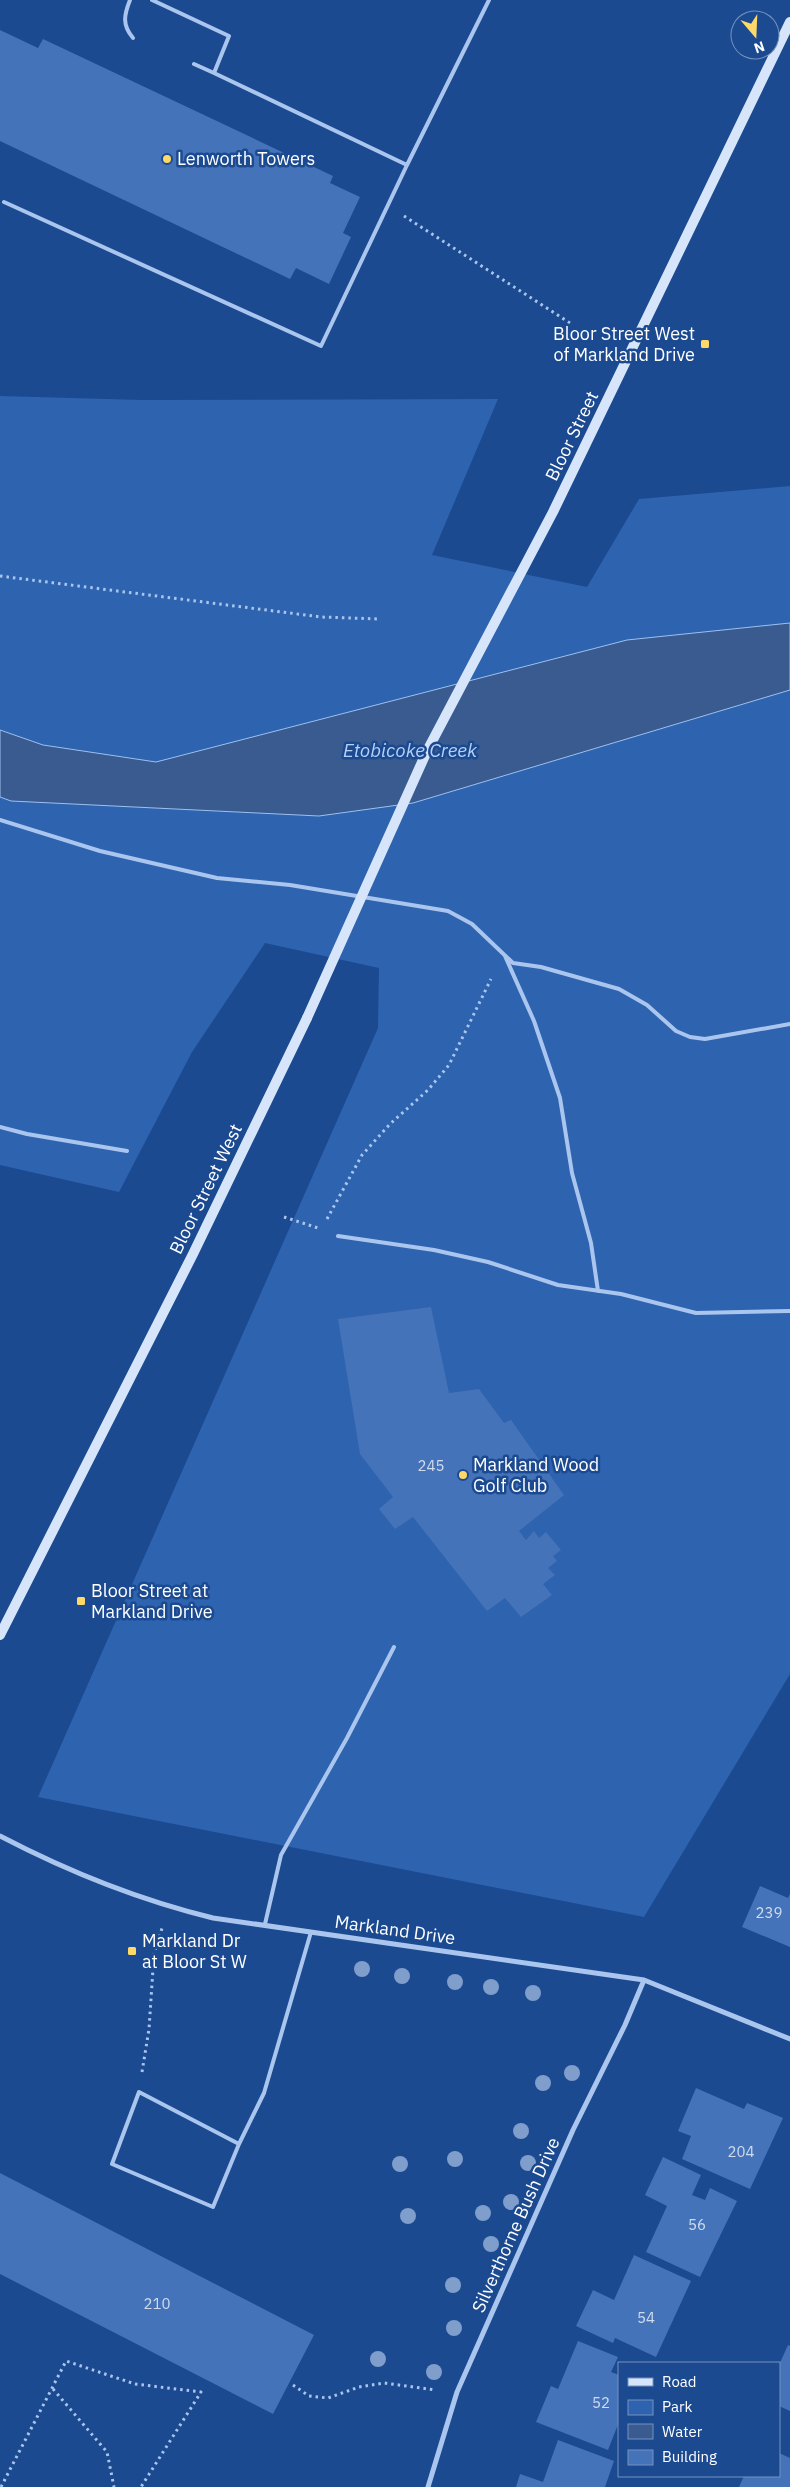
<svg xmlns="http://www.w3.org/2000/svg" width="790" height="2487" font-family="'IBM Plex Sans',sans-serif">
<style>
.green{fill:#2e63af}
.water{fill:#395b8f;stroke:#9dc0f0}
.building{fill:#4473b9}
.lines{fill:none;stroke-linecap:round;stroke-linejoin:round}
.path{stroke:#aac6ee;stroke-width:3;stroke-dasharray:2.5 4;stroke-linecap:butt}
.lane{stroke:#aac6ee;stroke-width:4}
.street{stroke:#aac6ee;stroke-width:5}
.secondary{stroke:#d7e5fa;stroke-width:10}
.secondary-bridge{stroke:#d7e5fa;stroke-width:10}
.tree{fill:#7f9ecb}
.poi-dot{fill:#ffd968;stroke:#1b4a91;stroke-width:2}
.labels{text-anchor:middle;stroke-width:5;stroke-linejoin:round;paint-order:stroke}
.number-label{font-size:15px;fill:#d0dcee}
.poi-label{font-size:18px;fill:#fff;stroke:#1b4a91;text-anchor:start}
.street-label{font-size:18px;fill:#fff;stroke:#1b4a91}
.water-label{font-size:19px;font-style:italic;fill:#b6d1f5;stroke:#1b4a91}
</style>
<rect width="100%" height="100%" fill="#1b4a91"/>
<!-- green -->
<path class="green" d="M 0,396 L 142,400 L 498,399 L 432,555 L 587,587 L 639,499 L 790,486 L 790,1674 L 644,1917 L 38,1797 L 378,1028 L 379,968 L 265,943 L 192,1052 L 119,1192 L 0,1165 Z"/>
<!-- water -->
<path class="water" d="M 790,623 L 790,690 L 413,803 L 319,816 L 11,801 L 0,797 L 0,730 L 43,745 L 156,762 L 627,640 Z"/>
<!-- building -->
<path class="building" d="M 0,30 L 38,48 L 43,39 L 333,176 L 330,183 L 360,197 L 343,233 L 351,237 L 329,284 L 296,268 L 290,279 L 0,141 Z
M 431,1307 L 449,1393 L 479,1389 L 504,1423 L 511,1420 L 564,1495 L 519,1531 L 526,1540 L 534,1531 L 539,1538 L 546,1532 L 561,1550 L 553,1556 L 557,1561 L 548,1568 L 555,1575 L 543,1584 L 552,1595 L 521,1617 L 505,1598 L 487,1611 L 413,1517 L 395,1529 L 379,1509 L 393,1497 L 360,1454 L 338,1319 Z
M 760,1886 L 788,1898 L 790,1894 L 790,1947 L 742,1927 Z
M 696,2088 L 744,2109 L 747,2103 L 783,2118 L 750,2189 L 682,2159 L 691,2136 L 678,2131 Z
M 663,2157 L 701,2175 L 692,2195 L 705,2200 L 710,2188 L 737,2201 L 700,2277 L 646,2252 L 667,2206 L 645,2195 Z
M 0,2173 L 314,2335 L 273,2414 L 0,2274 Z
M 634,2255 L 691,2281 L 656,2357 L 615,2338 L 613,2343 L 576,2326 L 593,2290 L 614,2300 Z
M 578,2341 L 618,2357 L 611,2372 L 619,2375 L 619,2422 L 608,2450 L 536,2422 L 551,2386 L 558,2389 Z
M 788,2345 L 790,2346 L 790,2411 L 779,2406 L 779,2365 Z
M 558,2440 L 614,2461 L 605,2487 L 516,2487 L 520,2474 L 543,2482 Z
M 779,2453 L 790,2458 L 790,2487 L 739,2487 L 744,2476 L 779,2476 Z"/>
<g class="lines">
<!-- path -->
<path class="path" d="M 404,216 L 570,323
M 0,576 L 321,617 L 380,619
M 284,1217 L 318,1228
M 327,1219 L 362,1155 L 390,1124 L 428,1090 L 449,1065 L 491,979
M 142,2072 L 149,2029 L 154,1954 L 163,1925
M 293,2385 L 309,2396 L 328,2398 L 359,2387 L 384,2383 L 436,2390
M 53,2389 L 107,2452 L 114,2487
M 1,2487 L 66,2361 L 135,2384 L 201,2392 L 141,2487"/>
<!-- lane -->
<path class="lane" d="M 130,0 C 124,15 122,25 133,38
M 152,0 L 229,36 L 214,73 L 407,165 L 489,0
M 194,64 L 214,73
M 4,202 L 321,346 L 407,165
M 0,820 L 100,851 L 217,878 L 290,885 L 448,911 L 472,924 L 513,963 L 541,967 L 619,989 L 647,1005 L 676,1031 L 690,1037 L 705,1039 L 790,1024
M 505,956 L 534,1021 L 560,1098 L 572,1173 L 591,1243 L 598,1291
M 0,1127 L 27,1134 L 127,1151
M 338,1236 L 434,1250 L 488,1262 L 558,1285 L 621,1294 L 696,1313 L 790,1311
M 265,1924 L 281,1855 L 347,1738 L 394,1647
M 239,2144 L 139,2092 L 112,2164 L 213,2207 L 239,2144 L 264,2093 L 311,1932"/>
<!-- street -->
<path class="street" d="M 0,1836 C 67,1871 139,1900 213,1918 L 644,1980 L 790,2039
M 428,2487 L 457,2392 L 573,2130 L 625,2025 L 644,1980"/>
<!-- secondary -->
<path class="secondary" d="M 427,751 L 553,512 L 790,22
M 0,1635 L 193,1254 L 307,1018"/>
<!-- secondary-bridge -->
<path class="secondary-bridge" d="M 307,1018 L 427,751"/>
</g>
<!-- trees -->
<g class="tree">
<circle cx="362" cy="1969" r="8"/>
<circle cx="402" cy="1976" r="8"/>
<circle cx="455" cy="1982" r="8"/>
<circle cx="491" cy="1987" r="8"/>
<circle cx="533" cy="1993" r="8"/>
<circle cx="572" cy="2073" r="8"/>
<circle cx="543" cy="2083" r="8"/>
<circle cx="521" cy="2131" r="8"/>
<circle cx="455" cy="2159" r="8"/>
<circle cx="528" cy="2163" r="8"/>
<circle cx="400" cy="2164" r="8"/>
<circle cx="511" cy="2202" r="8"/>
<circle cx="483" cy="2213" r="8"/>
<circle cx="408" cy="2216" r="8"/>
<circle cx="491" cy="2244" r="8"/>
<circle cx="453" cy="2285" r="8"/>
<circle cx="454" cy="2328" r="8"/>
<circle cx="378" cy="2359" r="8"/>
<circle cx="434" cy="2372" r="8"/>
</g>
<!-- markers -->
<g class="poi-dot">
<circle cx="167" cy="159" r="5"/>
<rect x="700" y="339" width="10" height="10" rx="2.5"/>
<circle cx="463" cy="1475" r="5"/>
<rect x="76" y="1596" width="10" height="10" rx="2.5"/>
<rect x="127" y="1946" width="10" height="10" rx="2.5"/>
</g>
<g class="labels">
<!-- number labels -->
<g class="number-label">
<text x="431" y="1471">245</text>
<text x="769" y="1918">239</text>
<text x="741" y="2157">204</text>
<text x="697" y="2230">56</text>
<text x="157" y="2309">210</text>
<text x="646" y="2323">54</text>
<text x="601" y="2408">52</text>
</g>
<!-- poi labels -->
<g class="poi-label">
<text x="177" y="165">Lenworth Towers</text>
<text x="695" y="340" text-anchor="end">Bloor Street West<tspan x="695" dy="21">of Markland Drive</tspan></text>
<text x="473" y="1471">Markland Wood<tspan x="473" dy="21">Golf Club</tspan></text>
<text x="91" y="1597">Bloor Street at<tspan x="91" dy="21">Markland Drive</tspan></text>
<text x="142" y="1947">Markland Dr<tspan x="142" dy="21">at Bloor St W</tspan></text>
</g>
<!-- street labels -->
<g class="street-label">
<text transform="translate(572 436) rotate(-64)" y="6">Bloor Street</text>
<text transform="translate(206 1189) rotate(-64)" y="6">Bloor Street West</text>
<text transform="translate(395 1930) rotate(8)" y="6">Markland Drive</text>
<text transform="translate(516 2225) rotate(-66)" y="6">Silverthorne Bush Drive</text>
</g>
<!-- water labels -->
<g class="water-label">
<text x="410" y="757">Etobicoke Creek</text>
</g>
</g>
<!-- legend -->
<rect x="618" y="2362" width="162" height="115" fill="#1b4a91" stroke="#7692bd"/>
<rect x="628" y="2378" width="25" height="8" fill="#d7e5fa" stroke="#7692bd"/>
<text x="662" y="2387" font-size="15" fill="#ffffff">Road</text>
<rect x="628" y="2400" width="25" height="15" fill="#2e63af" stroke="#7692bd"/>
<text x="662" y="2412" font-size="15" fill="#ffffff">Park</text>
<rect x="628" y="2424" width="25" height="15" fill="#395b8f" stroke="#7692bd"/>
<text x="662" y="2437" font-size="15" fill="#ffffff">Water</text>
<rect x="628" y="2450" width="25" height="15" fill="#4473b9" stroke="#7692bd"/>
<text x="662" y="2462" font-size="15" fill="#ffffff">Building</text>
<!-- north arrow -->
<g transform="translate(755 35) rotate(161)"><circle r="24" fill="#1b4a91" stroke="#7692bd"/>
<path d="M0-4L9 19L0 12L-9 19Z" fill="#ffd968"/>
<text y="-8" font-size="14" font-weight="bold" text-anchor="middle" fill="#ffffff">N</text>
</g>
</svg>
